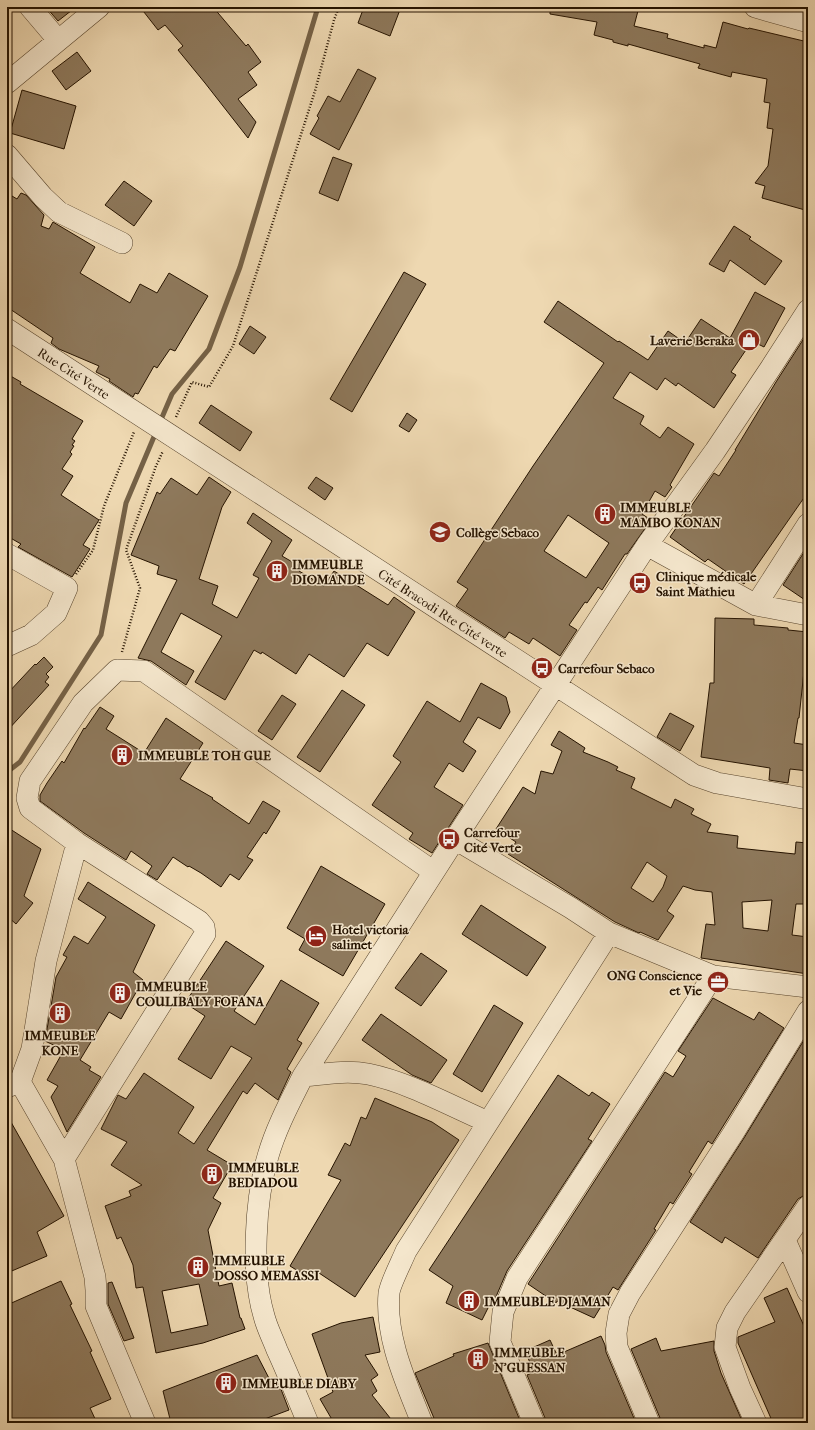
<svg xmlns="http://www.w3.org/2000/svg" width="815" height="1430" font-family="'IM FELL French Canon',serif">
<style>
.lines{fill:none;stroke-linecap:round;stroke-linejoin:round}
.stream{stroke:#756146;stroke-width:5}
.building{fill:#8e795c;stroke:#251300;fill-rule:evenodd}
.minor-casing{stroke:#57442c;stroke-width:22}
.path{stroke:#251300;stroke-width:2.5;stroke-dasharray:1 2;stroke-linecap:butt}
.minor{stroke:#f4e6cc;stroke-width:21}
.labels{text-anchor:middle;stroke-width:3;stroke-linejoin:round;paint-order:stroke}
.poi-label{font-size:13px;font-weight:bold;fill:#251300;stroke:#f4e6cc;text-anchor:start}
.street-label{font-size:13px;fill:#251300;stroke:#f4e6cc}
</style>
<rect width="100%" height="100%" fill="#eed8b1"/>
<filter id="stains"><feTurbulence type="fractalNoise" baseFrequency=".005" numOctaves="4"/><feColorMatrix values="0 0 0 0 .2 0 0 0 0 .09 0 0 0 0 .02 0 0 0 .5 -.17"/></filter>
<radialGradient id="worn" r=".72"><stop offset=".6" stop-color="#630" stop-opacity="0"/><stop offset="1" stop-color="#630" stop-opacity=".3"/></radialGradient>
<g class="lines">
<!-- stream -->
<path class="stream" d="M 160,422 L 172,394 L 209,349 L 240,267 L 318,7
M 7,772 L 20,762 L 101,635 L 126,503 L 156,432"/>
</g>
<!-- building -->
<path class="building" d="M 46,7 L 76,7 L 58,21 Z
M 140,7 L 213,7 L 246,46 L 248,44 L 261,62 L 248,72 L 257,85 L 238,99 L 256,122 L 248,138 L 205,83 L 178,50 L 183,46 L 165,25 L 158,30 Z
M 364,7 L 401,7 L 390,36 L 358,23 Z
M 550,7 L 639,7 L 634,26 L 668,34 L 667,38 L 704,48 L 704,45 L 716,48 L 723,22 L 748,29 L 749,28 L 808,42 L 808,199 L 805,210 L 762,198 L 765,186 L 755,183 L 768,166 L 773,129 L 767,128 L 770,103 L 764,102 L 767,79 L 732,72 L 731,77 L 698,68 L 700,64 L 628,44 L 628,46 L 613,42 L 613,40 L 594,35 L 597,22 L 550,14 Z
M 77,52 L 91,71 L 66,90 L 52,71 Z
M 358,69 L 376,78 L 339,150 L 310,134 L 319,118 L 317,116 L 328,96 L 340,102 Z
M 22,90 L 76,106 L 64,149 L 10,133 Z
M 333,157 L 352,164 L 338,201 L 319,193 Z
M 124,181 L 152,201 L 134,226 L 105,205 Z
M 7,193 L 17,199 L 21,193 L 26,195 L 44,215 L 41,226 L 49,229 L 53,222 L 95,247 L 80,273 L 130,303 L 140,284 L 157,293 L 169,273 L 208,296 L 175,351 L 170,349 L 157,368 L 154,366 L 138,394 L 135,393 L 133,397 L 109,381 L 110,379 L 96,372 L 99,366 L 59,349 L 51,343 L 53,338 L 7,307 Z
M 734,226 L 751,237 L 749,239 L 782,261 L 765,285 L 730,260 L 724,272 L 709,264 Z
M 404,272 L 426,284 L 352,412 L 330,399 Z
M 755,292 L 785,308 L 764,347 L 752,341 L 731,372 L 736,375 L 714,408 L 678,383 L 676,386 L 665,378 L 657,390 L 630,372 L 613,398 L 644,416 L 640,424 L 660,438 L 668,427 L 694,444 L 670,485 L 672,487 L 665,497 L 655,491 L 642,514 L 651,520 L 627,554 L 625,554 L 602,590 L 598,587 L 587,603 L 585,602 L 569,625 L 577,630 L 560,656 L 533,638 L 529,644 L 509,632 L 505,638 L 456,606 L 468,589 L 457,582 L 533,466 L 604,363 L 544,322 L 558,301 L 618,342 L 619,341 L 648,360 L 668,331 L 685,343 L 701,319 L 730,338 ZM 568,515 L 609,543 L 586,578 L 544,551 Z
M 250,326 L 266,337 L 254,354 L 239,344 Z
M 808,332 L 808,492 L 744,584 L 708,559 L 705,562 L 670,537 L 714,473 L 719,476 L 736,450 L 735,450 L 776,382 Z
M 7,374 L 21,382 L 20,384 L 83,421 L 72,439 L 75,441 L 72,445 L 74,446 L 70,452 L 72,454 L 62,469 L 73,476 L 61,495 L 99,520 L 83,545 L 90,549 L 72,577 L 18,547 L 21,544 L 7,536 Z
M 211,405 L 252,432 L 240,451 L 199,423 Z
M 407,413 L 417,420 L 409,432 L 399,426 Z
M 209,477 L 231,492 L 222,507 L 199,579 L 218,586 L 212,604 L 237,618 L 259,578 L 253,575 L 272,541 L 247,523 L 253,513 L 292,540 L 282,556 L 301,567 L 299,571 L 324,586 L 334,571 L 388,605 L 394,597 L 415,612 L 388,656 L 367,643 L 344,677 L 309,654 L 296,674 L 262,652 L 261,654 L 254,650 L 225,700 L 195,682 L 222,636 L 181,613 L 161,652 L 194,671 L 186,685 L 151,661 L 138,658 L 177,580 L 157,574 L 159,566 L 131,555 L 157,492 L 160,494 L 171,478 L 197,495 Z
M 316,477 L 333,488 L 325,500 L 308,488 Z
M 808,546 L 808,602 L 783,585 Z
M 715,618 L 754,619 L 754,625 L 788,628 L 788,630 L 808,632 L 808,672 L 804,671 L 799,718 L 798,718 L 794,743 L 808,745 L 808,771 L 790,769 L 788,783 L 769,780 L 770,768 L 701,757 L 710,683 L 714,683 Z
M 44,657 L 53,667 L 46,674 L 49,677 L 45,682 L 49,685 L 7,731 L 7,694 L 35,664 L 36,665 Z
M 481,683 L 506,697 L 510,712 L 500,729 L 478,717 L 463,742 L 476,751 L 463,772 L 449,763 L 434,787 L 463,805 L 432,853 L 409,839 L 413,833 L 372,805 L 401,762 L 393,756 L 427,701 L 460,722 Z
M 342,690 L 365,705 L 320,772 L 297,757 Z
M 282,695 L 296,704 L 272,740 L 258,731 Z
M 100,707 L 114,716 L 106,729 L 144,753 L 166,718 L 203,743 L 180,779 L 213,798 L 212,799 L 249,824 L 263,801 L 280,811 L 266,834 L 264,832 L 247,857 L 253,860 L 239,880 L 230,874 L 221,887 L 201,873 L 189,866 L 188,867 L 173,857 L 157,880 L 147,874 L 152,866 L 131,851 L 126,860 L 84,833 L 40,801 L 40,795 L 47,783 L 62,761 L 64,763 L 84,728 L 85,729 Z
M 670,713 L 694,726 L 680,751 L 657,737 Z
M 559,731 L 585,748 L 583,752 L 608,762 L 618,767 L 616,770 L 635,778 L 631,788 L 671,808 L 675,799 L 694,809 L 691,814 L 711,824 L 707,832 L 738,836 L 737,848 L 795,854 L 796,842 L 808,843 L 808,904 L 796,904 L 792,935 L 808,937 L 808,974 L 701,958 L 706,924 L 715,925 L 712,892 L 695,890 L 683,886 L 667,911 L 674,916 L 658,940 L 640,932 L 639,933 L 615,922 L 508,854 L 516,842 L 496,829 L 523,787 L 535,794 L 541,771 L 553,774 L 562,751 L 551,745 ZM 647,862 L 667,876 L 663,887 L 653,902 L 631,888 ZM 772,900 L 768,931 L 743,928 L 742,902 Z
M 7,827 L 41,849 L 24,896 L 33,903 L 16,924 L 7,916 Z
M 321,866 L 385,904 L 343,976 L 299,950 L 305,939 L 287,928 Z
M 88,882 L 155,925 L 133,972 L 143,980 L 121,1019 L 109,1012 L 80,1060 L 91,1067 L 89,1070 L 101,1077 L 67,1132 L 51,1097 L 58,1086 L 47,1080 L 64,1050 L 45,1041 L 56,977 L 67,957 L 63,955 L 74,936 L 88,944 L 106,917 L 78,899 Z
M 481,905 L 546,947 L 527,976 L 462,934 Z
M 226,941 L 264,966 L 234,1011 L 255,1025 L 281,980 L 319,1003 L 297,1040 L 302,1043 L 287,1069 L 291,1072 L 278,1100 L 255,1083 L 247,1094 L 243,1091 L 207,1150 L 232,1165 L 213,1198 L 221,1203 L 208,1230 L 219,1286 L 232,1283 L 240,1318 L 241,1318 L 245,1329 L 203,1343 L 156,1353 L 143,1287 L 136,1288 L 133,1265 L 121,1237 L 117,1239 L 105,1206 L 131,1196 L 129,1191 L 142,1185 L 111,1165 L 127,1142 L 101,1129 L 118,1095 L 126,1099 L 144,1073 L 194,1107 L 178,1133 L 194,1144 L 252,1058 L 231,1046 L 211,1079 L 178,1059 L 205,1016 L 185,1003 ZM 199,1284 L 208,1325 L 171,1333 L 162,1291 Z
M 421,953 L 447,971 L 421,1006 L 395,988 Z
M 713,998 L 754,1020 L 759,1012 L 784,1028 L 712,1144 L 708,1141 L 689,1172 L 692,1174 L 673,1204 L 670,1202 L 654,1229 L 656,1230 L 618,1290 L 613,1287 L 594,1318 L 557,1301 L 556,1303 L 528,1284 L 665,1072 L 673,1077 L 686,1056 L 678,1051 Z
M 494,1005 L 523,1023 L 482,1092 L 453,1074 Z
M 381,1014 L 447,1060 L 431,1083 L 412,1075 L 362,1040 Z
M 804,1040 L 808,1043 L 808,1193 L 798,1199 L 758,1258 L 725,1237 L 722,1243 L 690,1222 L 744,1138 Z
M 558,1075 L 589,1096 L 592,1092 L 610,1104 L 588,1139 L 592,1141 L 507,1271 L 495,1299 L 493,1298 L 482,1320 L 446,1303 L 453,1286 L 429,1270 Z
M 375,1098 L 432,1122 L 459,1140 L 355,1297 L 316,1271 L 311,1279 L 290,1266 L 341,1180 L 328,1175 L 345,1143 L 350,1146 L 361,1117 L 366,1119 Z
M 7,1115 L 64,1216 L 37,1232 L 47,1256 L 7,1273 Z
M 61,1281 L 72,1304 L 70,1305 L 92,1351 L 90,1352 L 111,1399 L 90,1408 L 97,1423 L 7,1423 L 7,1305 Z
M 112,1282 L 134,1338 L 124,1341 L 108,1304 L 108,1283 Z
M 787,1288 L 808,1335 L 808,1423 L 773,1423 L 738,1343 L 738,1337 L 775,1322 L 764,1298 Z
M 373,1317 L 380,1352 L 365,1355 L 378,1375 L 371,1380 L 377,1391 L 372,1395 L 394,1423 L 334,1423 L 320,1399 L 333,1392 L 312,1334 L 341,1323 Z
M 601,1336 L 605,1345 L 606,1352 L 636,1423 L 546,1423 L 545,1418 L 527,1375 L 534,1372 L 525,1351 L 550,1340 L 557,1355 Z
M 656,1338 L 661,1351 L 714,1341 L 714,1351 L 721,1373 L 743,1423 L 661,1423 L 660,1418 L 631,1349 Z
M 488,1343 L 521,1423 L 436,1423 L 415,1373 L 454,1356 L 453,1354 Z
M 257,1355 L 273,1386 L 279,1384 L 289,1410 L 254,1423 L 171,1423 L 163,1391 Z"/>
<g class="lines">
<!-- minor casing -->
<g class="minor-casing">
<path id="minor" d="M 30,7 L 58,40
M 755,7 L 808,22
M 7,83 L 99,7
M 7,155 L 43,197 L 59,212 L 122,243
M 7,329 L 694,775 L 717,783 L 808,799
M 647,545 L 756,605 L 808,615
M 7,554 L 67,588 L 56,613 L 31,635 L 7,646
M 756,605 L 808,524
M 455,839 L 571,908 L 609,933 L 713,976 L 808,987
M 303,1076 C 324,1074 347,1070 368,1074 C 408,1082 451,1106 488,1122
M 20,1082 L 64,1159 L 95,1277 L 96,1290 L 96,1306 L 145,1423
M 7,1087 L 20,1082 L 32,1049 L 46,961 L 77,843
M 64,1159 L 205,934 L 204,927 L 199,921 L 77,843 L 30,808 L 27,798 L 30,781 L 83,703 L 117,670 L 144,671 L 434,872
M 785,1240 L 808,1292
M 308,1423 C 298,1399 288,1374 277,1350 C 273,1339 267,1328 264,1316 C 251,1273 255,1200 268,1156 C 276,1128 290,1102 303,1076 L 455,839 L 647,545 L 715,451 L 770,369 L 808,310
M 422,1423 C 406,1382 385,1338 389,1293 C 390,1284 402,1261 406,1251 L 609,933
M 534,1423 L 500,1342 L 503,1312 L 517,1278 L 713,976
M 649,1423 L 617,1347 L 616,1333 L 619,1314 L 630,1293 L 734,1132 L 808,1011
M 756,1423 L 740,1388 L 725,1347 L 727,1328 L 735,1312 L 808,1206"/>
</g>
<!-- path -->
<path class="path" d="M 176,417 L 192,382 L 209,387 L 233,346 L 315,91 L 334,20 L 339,7
M 76,574 L 93,550 L 104,506 L 134,432
M 122,652 L 140,588 L 126,550 L 156,466 L 163,451"/>
<!-- minor -->
<use href="#minor" class="minor"/>
</g>
<!-- icons -->
<defs>
<g id="shop-disc" transform="scale(1.15)"><circle r="9.5" fill="#8f2418" stroke="#f4e6cc"/><path d="M-5-2.5h2.3a2.7 3.5 0 0 1 5.4 0H5L5.5 6h-11ZM-1.5-2.5h3a1.5 2.3 0 0 0-3 0Z" fill="#fff"/></g>
<g id="building-disc" transform="scale(1.15)"><circle r="9.5" fill="#8f2418" stroke="#f4e6cc"/><path d="M-4-6H4V6H1V3H-1V6H-4ZM-2.5-4.3h1.7v1.8h-1.7ZM.8-4.3h1.7v1.8H.8ZM-2.5-1h1.7V.8h-1.7ZM.8-1h1.7V.8H.8Z" fill="#fff"/></g>
<g id="school-disc" transform="scale(1.15)"><circle r="9.5" fill="#8f2418" stroke="#f4e6cc"/><path d="M0-5L7-2L0 1L-7-2ZM-4 1L0 2.5L4 1V4Q0 6-4 4Z" fill="#fff"/></g>
<g id="bus-disc" transform="scale(1.15)"><circle r="9.5" fill="#8f2418" stroke="#f4e6cc"/><path d="M-5-6H5V4H4V6H2V4H-2V6H-4V4H-5ZM-3.5-4V0h7V-4ZM-3.5 1.2v1.5H-2V1.2ZM2 1.2v1.5H3.5V1.2Z" fill="#fff"/></g>
<g id="hotel-disc" transform="scale(1.15)"><circle r="9.5" fill="#8f2418" stroke="#f4e6cc"/><path d="M-6-4.5h1.5V1H6V5H4.5V3h-9V5H-6ZM-4 0a1.8 1.8 0 1 1 3.6 0ZM.5 0V-2.5h3Q6-2.5 6 0Z" fill="#fff"/></g>
<g id="office-disc" transform="scale(1.15)"><circle r="9.5" fill="#8f2418" stroke="#f4e6cc"/><path d="M-6-3h4V-5.5h4V-3h4V5H-6ZM-1-4.5V-3h2v-1.5ZM-6 0V1H6V0Z" fill="#fff"/></g>
</defs>
<g fill-rule="evenodd">
<use href="#shop-disc" x="749" y="340"/>
<use href="#building-disc" x="605" y="514"/>
<use href="#school-disc" x="440" y="532"/>
<use href="#building-disc" x="277" y="571"/>
<use href="#bus-disc" x="640" y="583"/>
<use href="#bus-disc" x="542" y="668"/>
<use href="#building-disc" x="122" y="755"/>
<use href="#bus-disc" x="449" y="839"/>
<use href="#hotel-disc" x="316" y="936"/>
<use href="#office-disc" x="718" y="982"/>
<use href="#building-disc" x="120" y="993"/>
<use href="#building-disc" x="60" y="1013"/>
<use href="#building-disc" x="212" y="1174"/>
<use href="#building-disc" x="198" y="1267"/>
<use href="#building-disc" x="469" y="1301"/>
<use href="#building-disc" x="478" y="1359"/>
<use href="#building-disc" x="226" y="1383"/>
</g>
<g class="labels">
<!-- poi labels -->
<g class="poi-label">
<text x="734" y="345" text-anchor="end">Laverie Beraka</text>
<text x="620" y="512">IMMEUBLE<tspan x="620" dy="15">MAMBO KONAN</tspan></text>
<text x="456" y="537">Collège Sebaco</text>
<text x="292" y="569">IMMEUBLE<tspan x="292" dy="15">DIOMANDE</tspan></text>
<text x="656" y="581">Clinique médicale<tspan x="656" dy="15">Saint Mathieu</tspan></text>
<text x="558" y="673">Carrefour Sebaco</text>
<text x="138" y="760">IMMEUBLE TOH GUE</text>
<text x="464" y="837">Carrefour<tspan x="464" dy="15">Cité Verte</tspan></text>
<text x="332" y="934">Hotel victoria<tspan x="332" dy="15">salimet</tspan></text>
<text x="702" y="980" text-anchor="end">ONG Conscience<tspan x="702" dy="15">et Vie</tspan></text>
<text x="136" y="991">IMMEUBLE<tspan x="136" dy="15">COULIBALY FOFANA</tspan></text>
<text x="60" y="1040" text-anchor="middle">IMMEUBLE<tspan x="60" dy="15">KONE</tspan></text>
<text x="228" y="1172">IMMEUBLE<tspan x="228" dy="15">BEDIADOU</tspan></text>
<text x="214" y="1265">IMMEUBLE<tspan x="214" dy="15">DOSSO MEMASSI</tspan></text>
<text x="484" y="1306">IMMEUBLE DJAMAN</text>
<text x="494" y="1357">IMMEUBLE<tspan x="494" dy="15">N'GUESSAN</tspan></text>
<text x="242" y="1388">IMMEUBLE DIABY</text>
</g>
<!-- street labels -->
<g class="street-label">
<text transform="translate(74 373) rotate(33)" y="5">Rue Cité Verte</text>
<text transform="translate(443 613) rotate(33)" y="5">Cité Bracodi Rte Cité verte</text>
</g>
</g>
<!-- margin -->
<rect width="815" height="1430" fill="none" stroke="#eed8b1" stroke-width="24"/>
<rect x="8" y="8" width="799" height="1414" fill="none" stroke="#251300" stroke-width="2"/>
<rect x="12" y="12" width="791" height="1406" fill="none" stroke="#251300"/>
<rect width="100%" height="100%" filter="url(#stains)"/>
<rect width="100%" height="100%" fill="url(#worn)"/>
</svg>
